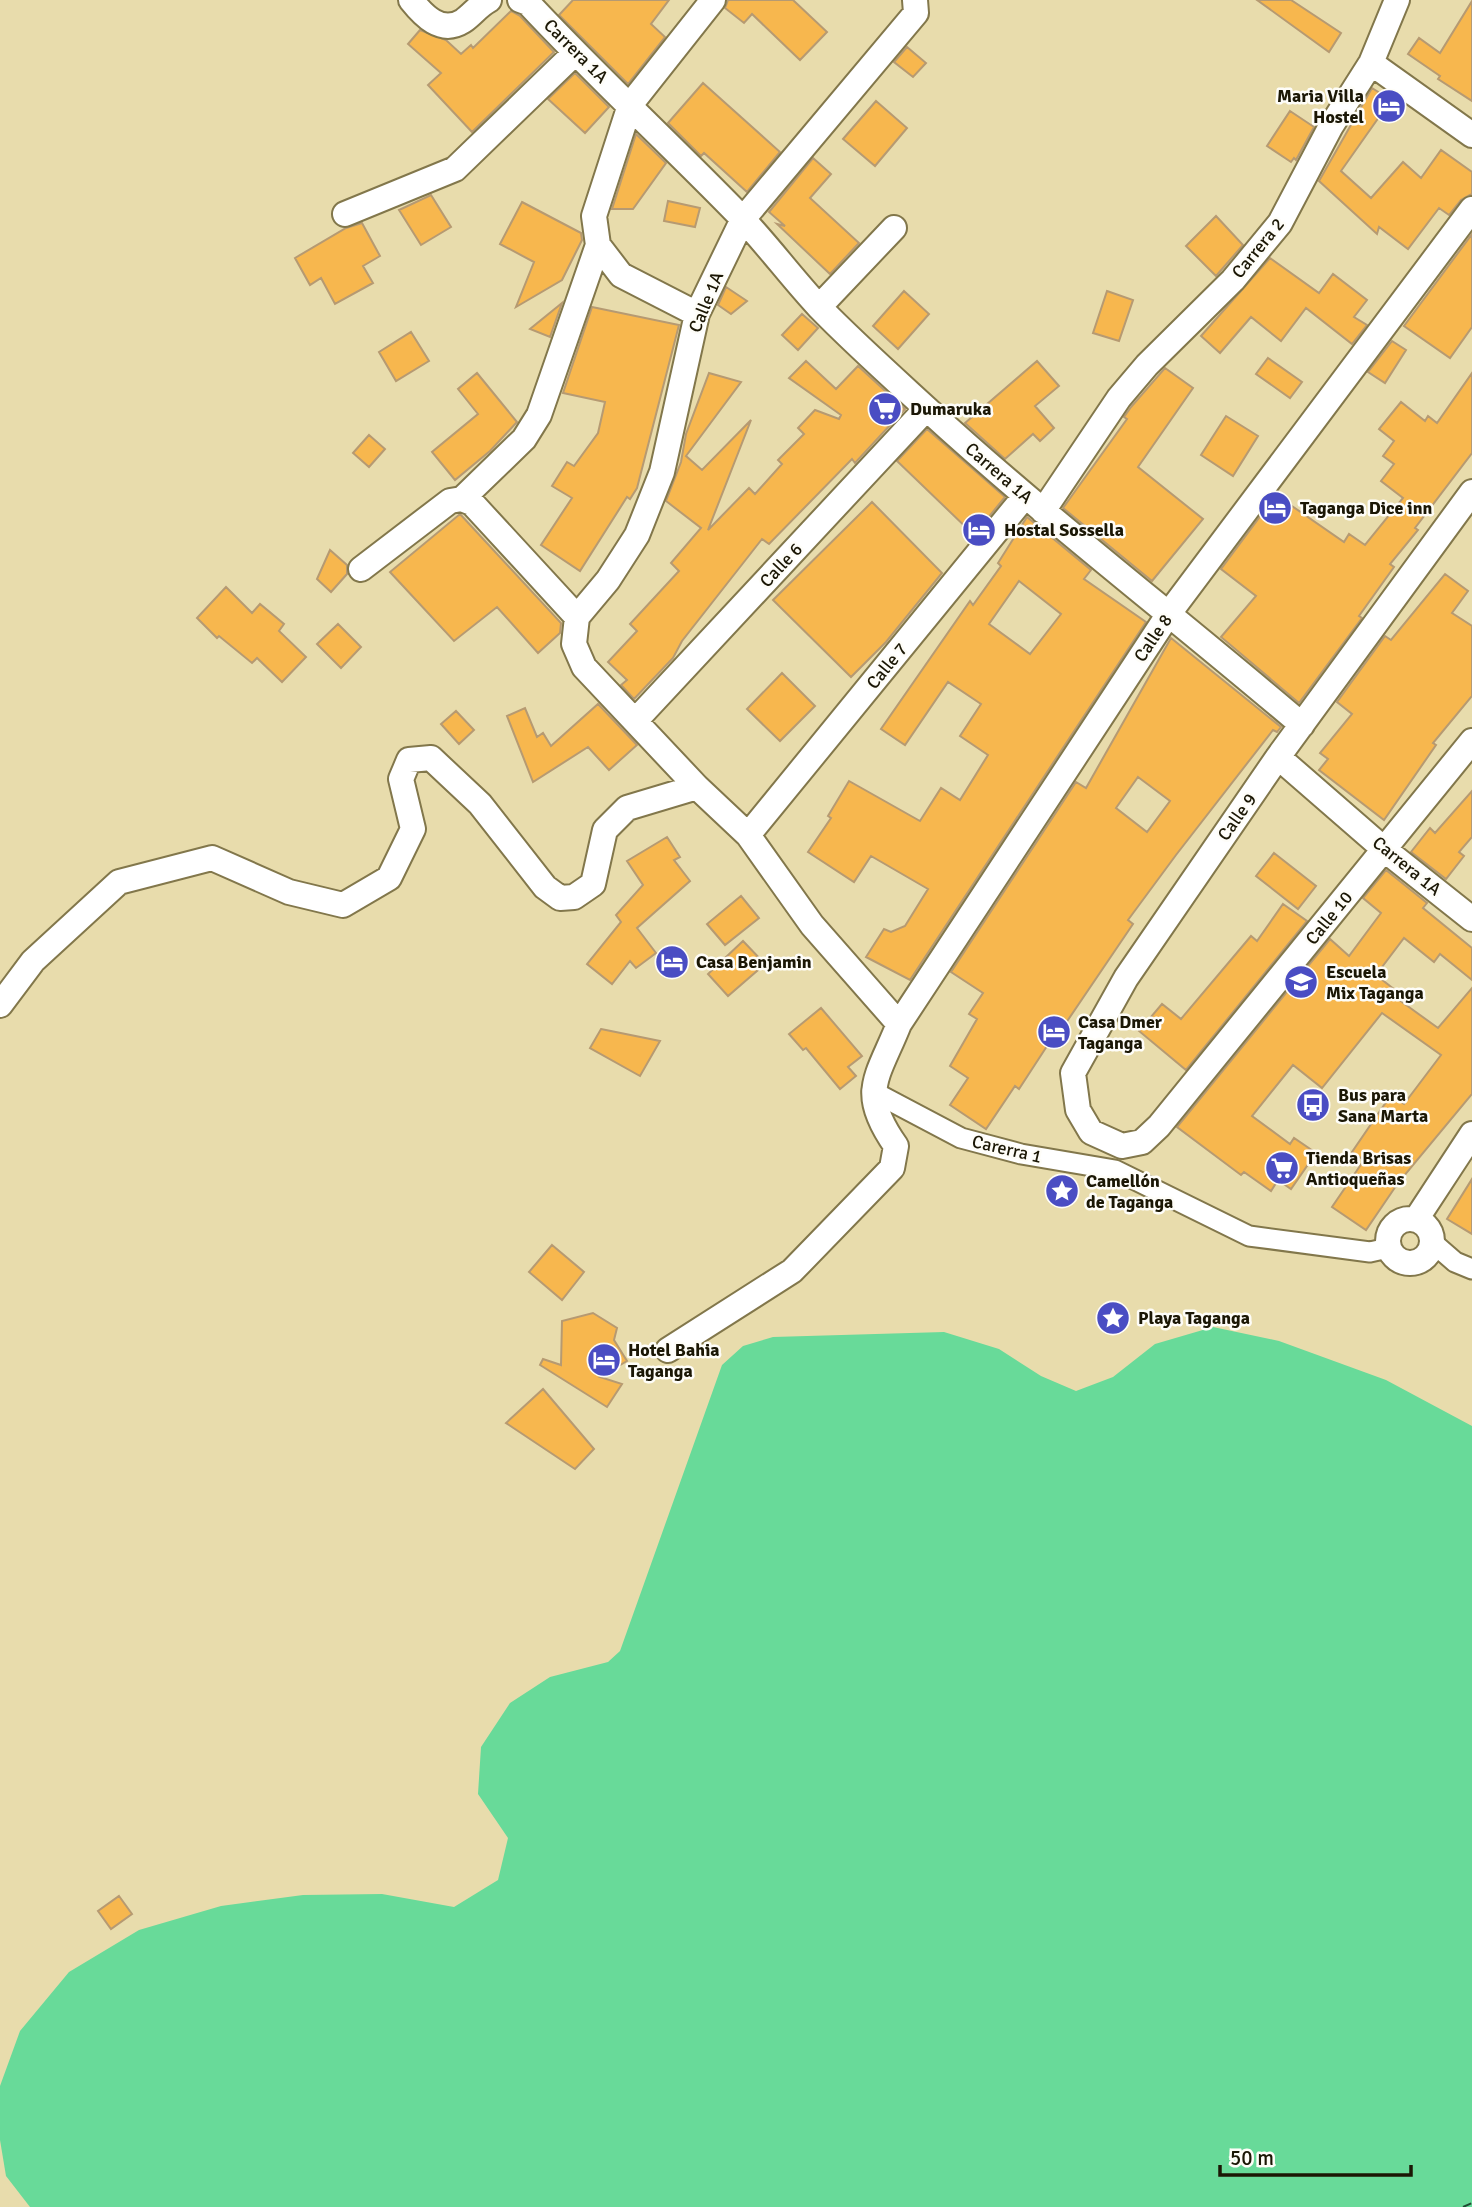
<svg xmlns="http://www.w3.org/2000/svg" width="1472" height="2207" font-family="Signika,sans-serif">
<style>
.water{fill:#68da99}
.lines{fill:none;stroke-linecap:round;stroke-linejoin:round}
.ferry{stroke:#1d4c32;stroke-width:2;stroke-dasharray:9 7;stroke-linecap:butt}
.building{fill:#f7b74e;stroke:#b69a72;stroke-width:2;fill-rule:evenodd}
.pedestrian-casing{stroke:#82774b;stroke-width:23}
.minor-casing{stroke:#82774b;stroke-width:28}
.pedestrian{stroke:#fff;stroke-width:19}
.minor{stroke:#fff;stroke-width:24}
.labels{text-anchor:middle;stroke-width:5;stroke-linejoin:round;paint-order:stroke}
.street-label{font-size:18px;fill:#1b1705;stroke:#fefdf8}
.poi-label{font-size:18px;font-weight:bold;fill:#1b1705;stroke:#fefdf8;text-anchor:start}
</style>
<rect width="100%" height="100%" fill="#e8dcac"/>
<!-- water -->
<path class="water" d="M 1213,1327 L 1279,1341 L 1386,1380 L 1472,1426 L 1472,2207 L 30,2207 L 6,2176 L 0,2140 L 0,2086 L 20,2031 L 69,1972 L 139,1930 L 221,1906 L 303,1895 L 382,1894 L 454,1907 L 498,1880 L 508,1838 L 478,1794 L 481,1747 L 510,1703 L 550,1677 L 608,1662 L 620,1651 L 722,1365 L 743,1346 L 773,1337 L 944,1332 L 999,1349 L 1041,1376 L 1076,1391 L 1113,1377 L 1155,1344 Z"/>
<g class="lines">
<!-- ferry -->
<path class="ferry" d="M 1463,2207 L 1472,2203"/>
</g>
<!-- building -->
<path class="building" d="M 573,0 L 669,0 L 651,24 L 665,37 L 628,84 L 559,15 Z
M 728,0 L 793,0 L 827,32 L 800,60 L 752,14 L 744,23 L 725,8 Z
M 1257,0 L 1291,0 L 1341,33 L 1329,52 Z
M 1472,1 L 1472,101 L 1438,79 L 1440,76 L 1408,54 L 1419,38 L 1440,53 Z
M 511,11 L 520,16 L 554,52 L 472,132 L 428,85 L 441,73 L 408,44 L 420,30 L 446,40 L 461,54 L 471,45 L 473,48 Z
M 907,47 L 926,63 L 913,77 L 894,62 Z
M 575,73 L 609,107 L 585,133 L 548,99 Z
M 703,83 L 780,152 L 747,192 L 704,153 L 701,156 L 668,123 Z
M 1372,88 L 1391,100 L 1341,171 L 1371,198 L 1403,162 L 1421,178 L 1441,150 L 1472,172 L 1472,194 L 1461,200 L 1449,215 L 1439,208 L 1408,249 L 1379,227 L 1377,234 L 1319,181 Z
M 876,101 L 907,128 L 875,166 L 843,139 Z
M 1290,111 L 1314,127 L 1296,160 L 1294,158 L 1291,162 L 1267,146 Z
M 636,134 L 666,163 L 633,209 L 612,209 Z
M 813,158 L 831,174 L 810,198 L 859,243 L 830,274 L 777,224 L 785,226 L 769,212 Z
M 431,195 L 451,227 L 421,245 L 399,210 Z
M 668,201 L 700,208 L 695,227 L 664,221 Z
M 522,202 L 581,233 L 582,240 L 562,280 L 516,307 L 534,262 L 500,244 Z
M 1216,216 L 1243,245 L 1216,276 L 1186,246 Z
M 362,223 L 380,256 L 363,266 L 373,283 L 335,304 L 321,278 L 310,285 L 295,258 L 346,228 Z
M 1472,234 L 1472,327 L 1450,358 L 1404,326 Z
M 1270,258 L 1319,293 L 1333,274 L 1367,300 L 1354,317 L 1367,325 L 1352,344 L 1306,308 L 1281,341 L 1251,317 L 1220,353 L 1201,336 Z
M 726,287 L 747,301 L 731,314 L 718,305 Z
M 904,291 L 929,314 L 898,349 L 873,326 Z
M 1107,291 L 1133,300 L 1119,341 L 1093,333 Z
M 562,303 L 550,337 L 530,329 Z
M 592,307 L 679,325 L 637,488 L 630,499 L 627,497 L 580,571 L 541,545 L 572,498 L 552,486 L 567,462 L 574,466 L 598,433 L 605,402 L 563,393 Z
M 802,314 L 818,328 L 798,350 L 782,335 Z
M 411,332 L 429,361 L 396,381 L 379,352 Z
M 1392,341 L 1406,350 L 1385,383 L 1368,372 Z
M 1268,358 L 1302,382 L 1290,398 L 1256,374 Z
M 806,361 L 836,389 L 858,366 L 905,409 L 855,463 L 852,459 L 769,544 L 762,539 L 682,641 L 673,658 L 634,699 L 621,685 L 627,680 L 608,662 L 637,631 L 630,624 L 679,571 L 671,563 L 701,528 L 666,501 L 681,462 L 686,434 L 709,373 L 741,382 L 686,456 L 702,470 L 751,420 L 708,530 L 749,488 L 755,494 L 782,464 L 778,460 L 804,434 L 798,428 L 815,410 L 839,419 L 841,415 L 789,378 Z
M 1037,361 L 1059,386 L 1035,406 L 1054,428 L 1040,441 L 1033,434 L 1005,459 L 965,423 Z
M 1165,368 L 1193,388 L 1138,467 L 1203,519 L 1152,581 L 1063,508 L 1127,419 L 1124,417 L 1131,407 Z
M 477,373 L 517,422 L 490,451 L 455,480 L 432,452 L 478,414 L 458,389 Z
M 1472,373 L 1472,453 L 1415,528 L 1418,530 L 1390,564 L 1394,567 L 1359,616 L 1362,618 L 1299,703 L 1221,637 L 1256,596 L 1221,569 L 1276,495 L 1344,542 L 1349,534 L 1365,545 L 1403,498 L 1381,481 L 1394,464 L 1383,456 L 1394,441 L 1379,429 L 1401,402 L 1425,421 L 1428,416 L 1437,423 Z
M 1226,416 L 1258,436 L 1233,476 L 1201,455 Z
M 927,429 L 1005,497 L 974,535 L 897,461 Z
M 369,435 L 385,449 L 369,467 L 353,453 Z
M 872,502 L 942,573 L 886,642 L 851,677 L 773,600 Z
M 460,514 L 561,623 L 560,633 L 538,653 L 497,607 L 454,641 L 390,572 Z
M 1027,517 L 1091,570 L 1084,579 L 1146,622 L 910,980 L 866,957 L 884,929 L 891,932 L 905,926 L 928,889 L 871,856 L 854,882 L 808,852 L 831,818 L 828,816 L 849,781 L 920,821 L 941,788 L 960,800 L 988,755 L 960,736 L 981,704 L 948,682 L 905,745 L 881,729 L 970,601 L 973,605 L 1001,566 L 998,563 ZM 1019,581 L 1061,614 L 1030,654 L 989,624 Z
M 330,550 L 347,565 L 347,574 L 331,592 L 317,579 Z
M 1445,574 L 1468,591 L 1452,613 L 1472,626 L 1472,696 L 1433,743 L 1436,745 L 1384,820 L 1319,770 L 1328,759 L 1320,753 L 1352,714 L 1337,702 L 1385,636 L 1391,640 Z
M 226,587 L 252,613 L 260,604 L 284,624 L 279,631 L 306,657 L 282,682 L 257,658 L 252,663 L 219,636 L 217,638 L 197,618 Z
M 338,624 L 361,647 L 341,668 L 317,644 Z
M 1171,638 L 1281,727 L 1277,732 L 1273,730 L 1176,855 L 1128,920 L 1133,924 L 1051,1045 L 1049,1043 L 1019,1089 L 1015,1086 L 986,1129 L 950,1105 L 968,1078 L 950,1066 L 977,1019 L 969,1014 L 983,993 L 951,972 L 1076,782 L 1086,788 ZM 1138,777 L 1170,801 L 1147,832 L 1116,808 Z
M 782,673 L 815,706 L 780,741 L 747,709 Z
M 598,704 L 637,745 L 609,770 L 588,747 L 533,782 L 507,716 L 525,708 L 537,737 L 543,733 L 551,746 Z
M 456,711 L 474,730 L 459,744 L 441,724 Z
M 1472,791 L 1472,837 L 1459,852 L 1464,856 L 1446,879 L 1411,852 L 1430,828 L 1435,833 Z
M 667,837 L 680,857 L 674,860 L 690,881 L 637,928 L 656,953 L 636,968 L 630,961 L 612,984 L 587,964 L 621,922 L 616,915 L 643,885 L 627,861 Z
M 1274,853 L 1316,886 L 1298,909 L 1256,876 Z
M 1386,870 L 1427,903 L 1423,908 L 1472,948 L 1472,980 L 1440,954 L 1434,962 L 1404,938 L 1376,975 L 1399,993 L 1395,997 L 1438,1028 L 1472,988 L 1472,1094 L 1398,1183 L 1366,1230 L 1332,1207 L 1364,1160 L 1352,1152 L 1391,1095 L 1404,1104 L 1441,1055 L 1382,1013 L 1322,1088 L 1293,1065 L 1252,1116 L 1290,1144 L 1294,1138 L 1316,1153 L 1291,1189 L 1278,1180 L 1271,1191 L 1244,1172 L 1241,1175 L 1177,1127 L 1330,939 L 1349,956 L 1381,913 L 1363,898 Z
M 741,896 L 759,918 L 725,945 L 707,924 Z
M 1283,904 L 1307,921 L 1186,1070 L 1139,1031 L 1162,1004 L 1181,1019 L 1251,936 L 1257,941 Z
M 743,941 L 765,964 L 728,996 L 708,974 Z
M 821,1008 L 862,1056 L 848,1067 L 856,1076 L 840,1089 L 806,1048 L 803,1050 L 789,1034 Z
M 601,1029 L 660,1041 L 640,1076 L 590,1048 Z
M 1472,1179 L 1472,1234 L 1447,1219 Z
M 552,1245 L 584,1272 L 562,1300 L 529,1272 Z
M 593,1313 L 617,1328 L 614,1340 L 627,1361 L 600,1377 L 622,1384 L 607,1407 L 540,1365 L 543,1359 L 561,1365 L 562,1321 Z
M 543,1389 L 594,1449 L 575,1469 L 506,1423 Z
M 119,1896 L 132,1914 L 111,1929 L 98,1911 Z"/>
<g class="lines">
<!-- pedestrian casing -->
<g class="pedestrian-casing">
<path id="pedestrian" d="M 872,1091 L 961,1138 L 1021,1154 L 1115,1170 L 1249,1236 L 1370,1252 L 1388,1248
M 1432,1242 L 1455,1262 L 1472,1269"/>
</g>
<!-- minor casing -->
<g class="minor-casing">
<path id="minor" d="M 411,0 C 423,15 441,35 463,21 C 472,15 479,5 489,0
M 520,0 L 528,3 C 596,76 669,143 738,214 C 767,244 791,277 819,307 C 853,342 891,376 927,409 C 1048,520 1178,619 1302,725
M 1371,63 L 1472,135
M 345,214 L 455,169 L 575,53
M 819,307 L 894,228
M 697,314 L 621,275 L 598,245 L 594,216 L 630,105 L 713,0
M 1472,492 L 1278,757 L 1126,978 L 1073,1073 L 1078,1110 L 1091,1132 L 1122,1146 L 1142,1142 L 1159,1126 L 1472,741
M 462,499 L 524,439 L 539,415 L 598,245
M 1043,511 L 1119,398 L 1147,365 L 1233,280 L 1280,223 L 1331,126 L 1371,63 L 1397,0
M 361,569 L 450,501 L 462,499 L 472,503 L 577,617
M 636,720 L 926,409
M 1278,757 L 1385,850 L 1472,919
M 748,835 L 1025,496
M 0,1005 L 33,961 L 119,882 L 212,858 L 289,892 L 343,905 L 389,878 L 413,829 L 401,779 L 409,760 L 431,758 L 480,804 L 545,887 L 560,898 L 574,897 L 593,884 L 605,830 L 627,808 L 697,787
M 899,1024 L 812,925 L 748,835 L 697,787 L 584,667 L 574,644 L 577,617 L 608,580 L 637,535 L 662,472 L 697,314 L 743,219 L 916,13 L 915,0
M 1417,1218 L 1472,1134
M1388 1241a22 22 0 1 1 44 0a22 22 0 1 1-44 0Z
M 668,1350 L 792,1271 L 892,1168 L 896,1146 C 858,1092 877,1079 899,1024 L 1170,612 L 1472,209"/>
</g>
<!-- pedestrian -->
<use href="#pedestrian" class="pedestrian"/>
<!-- minor -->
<use href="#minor" class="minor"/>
</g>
<!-- icons -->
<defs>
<g id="hotel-disc" transform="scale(1.75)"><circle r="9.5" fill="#4a4dc3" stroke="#fefdf8"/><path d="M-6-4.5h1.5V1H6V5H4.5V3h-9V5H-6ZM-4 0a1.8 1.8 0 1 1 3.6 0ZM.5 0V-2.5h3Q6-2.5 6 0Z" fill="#fff"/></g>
<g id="supermarket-disc" transform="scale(1.75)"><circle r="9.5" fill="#4a4dc3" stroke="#fefdf8"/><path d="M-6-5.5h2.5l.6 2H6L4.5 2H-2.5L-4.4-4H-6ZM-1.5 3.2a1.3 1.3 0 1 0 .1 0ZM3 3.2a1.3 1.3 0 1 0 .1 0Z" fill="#fff"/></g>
<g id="school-disc" transform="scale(1.75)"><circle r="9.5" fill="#4a4dc3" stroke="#fefdf8"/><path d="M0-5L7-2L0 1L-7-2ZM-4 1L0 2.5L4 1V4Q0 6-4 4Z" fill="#fff"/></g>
<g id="bus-disc" transform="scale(1.75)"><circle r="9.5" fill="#4a4dc3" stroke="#fefdf8"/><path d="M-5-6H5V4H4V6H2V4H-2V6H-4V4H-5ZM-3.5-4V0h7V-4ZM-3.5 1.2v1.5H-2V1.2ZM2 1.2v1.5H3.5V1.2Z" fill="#fff"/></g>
<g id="sight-disc" transform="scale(1.75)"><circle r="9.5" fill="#4a4dc3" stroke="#fefdf8"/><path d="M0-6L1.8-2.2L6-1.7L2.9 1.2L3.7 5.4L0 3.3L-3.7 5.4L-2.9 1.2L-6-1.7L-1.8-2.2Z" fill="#fff"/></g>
</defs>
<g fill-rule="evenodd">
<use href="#hotel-disc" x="1389" y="106"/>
<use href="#supermarket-disc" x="885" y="409"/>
<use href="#hotel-disc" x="1275" y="508"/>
<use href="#hotel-disc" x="979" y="530"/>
<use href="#hotel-disc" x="672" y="962"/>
<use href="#school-disc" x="1301" y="982"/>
<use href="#hotel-disc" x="1054" y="1032"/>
<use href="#bus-disc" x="1313" y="1105"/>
<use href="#supermarket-disc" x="1282" y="1168"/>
<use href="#sight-disc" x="1062" y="1191"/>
<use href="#sight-disc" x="1113" y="1318"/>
<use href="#hotel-disc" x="604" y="1360"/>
</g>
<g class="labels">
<!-- street labels -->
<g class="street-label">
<text transform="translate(576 51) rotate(45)" y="6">Carrera 1A</text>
<text transform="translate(1258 248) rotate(-51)" y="6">Carrera 2</text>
<text transform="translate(706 302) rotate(-68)" y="6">Calle 1A</text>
<text transform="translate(999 473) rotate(41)" y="6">Carrera 1A</text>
<text transform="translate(781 565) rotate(-47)" y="6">Calle 6</text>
<text transform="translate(1153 638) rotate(-56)" y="6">Calle 8</text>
<text transform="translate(887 666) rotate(-51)" y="6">Calle 7</text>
<text transform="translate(1237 817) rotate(-55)" y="6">Calle 9</text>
<text transform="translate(1407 866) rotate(39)" y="6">Carrera 1A</text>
<text transform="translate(1329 918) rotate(-51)" y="6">Calle 10</text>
<text transform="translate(1007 1149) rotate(13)" y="6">Carerra 1</text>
</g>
<!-- poi labels -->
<g class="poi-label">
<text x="1364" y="102" text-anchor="end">Maria Villa<tspan x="1364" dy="21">Hostel</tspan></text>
<text x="910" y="415">Dumaruka</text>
<text x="1300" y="514">Taganga Dice inn</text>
<text x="1004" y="536">Hostal Sossella</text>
<text x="696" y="968">Casa Benjamin</text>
<text x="1326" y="978">Escuela<tspan x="1326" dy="21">Mix Taganga</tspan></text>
<text x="1078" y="1028">Casa Dmer<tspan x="1078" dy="21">Taganga</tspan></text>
<text x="1338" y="1101">Bus para<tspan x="1338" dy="21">Sana Marta</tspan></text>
<text x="1306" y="1164">Tienda Brisas<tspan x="1306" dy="21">Antioqueñas</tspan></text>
<text x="1086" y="1187">Camellón<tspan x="1086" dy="21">de Taganga</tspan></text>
<text x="1138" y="1324">Playa Taganga</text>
<text x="628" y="1356">Hotel Bahia<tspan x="628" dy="21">Taganga</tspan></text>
</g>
</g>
<!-- scale -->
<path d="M1220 2165v10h191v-10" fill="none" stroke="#1b1705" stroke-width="3.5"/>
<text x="1230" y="2165" font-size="21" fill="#1b1705" stroke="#fefdf8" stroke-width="5" paint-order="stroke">50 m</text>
</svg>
